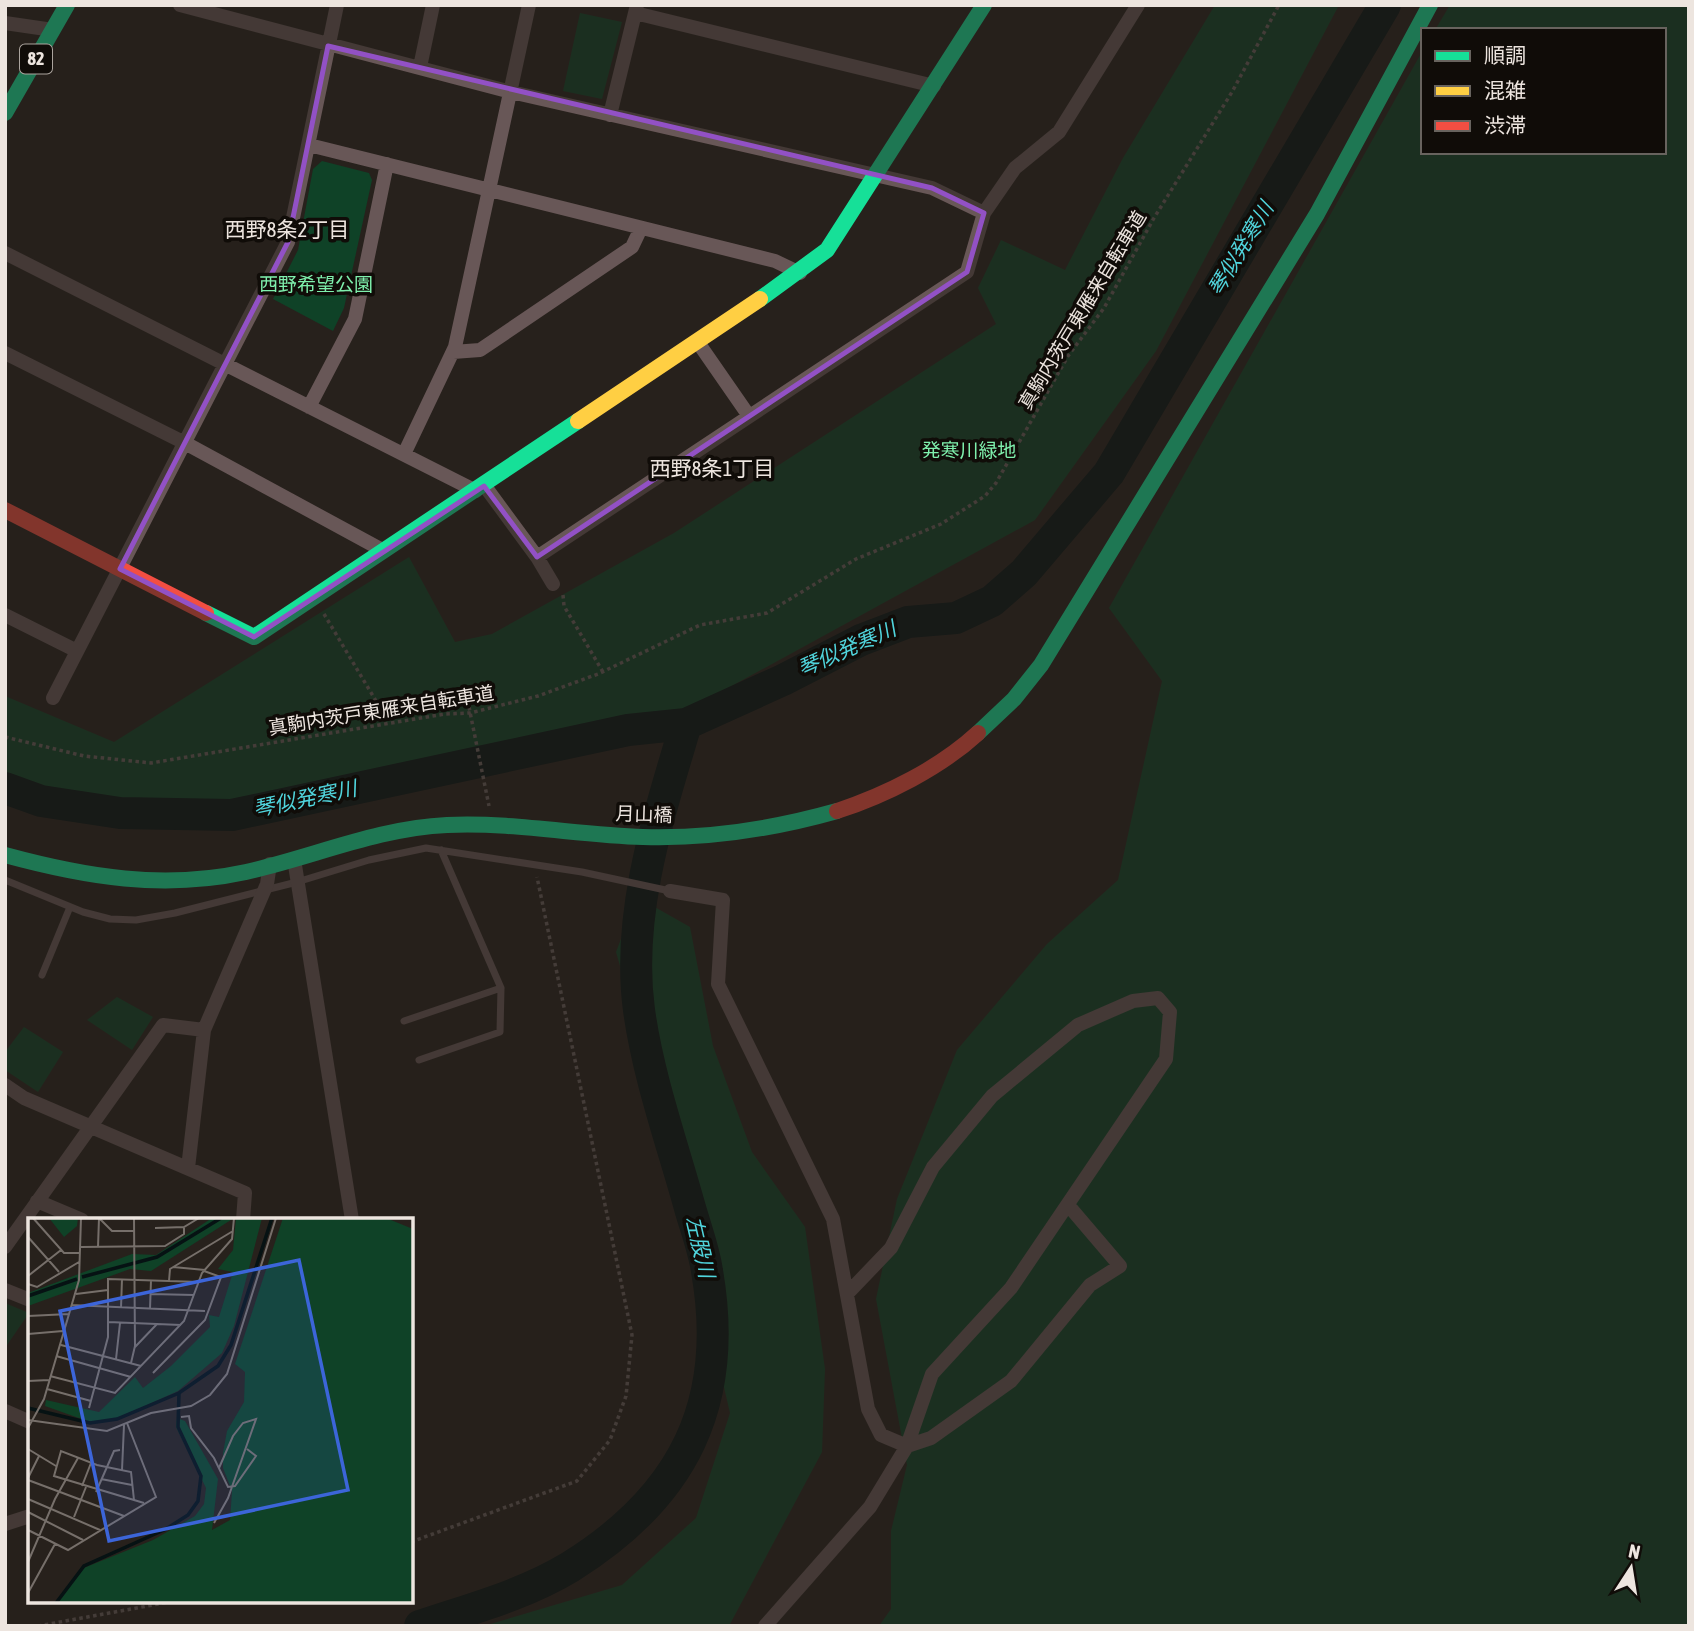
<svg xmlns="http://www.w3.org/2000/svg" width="1694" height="1631" font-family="'Asap Condensed','Noto Sans JP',sans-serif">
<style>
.green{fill:#0f4227}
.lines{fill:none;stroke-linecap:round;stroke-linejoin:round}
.river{stroke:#061213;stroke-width:32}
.path{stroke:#695d5c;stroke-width:3.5;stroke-dasharray:3.5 3.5;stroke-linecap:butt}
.lane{stroke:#685757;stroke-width:7}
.street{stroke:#685757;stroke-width:14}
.fast{stroke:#16e098;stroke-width:16}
.slow{stroke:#ffcf43;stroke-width:16}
.jam{stroke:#f24e42;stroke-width:16}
.marked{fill:none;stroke:#9251c5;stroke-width:5;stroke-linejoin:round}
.labels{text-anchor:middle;stroke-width:7;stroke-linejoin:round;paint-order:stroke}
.shield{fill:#100c08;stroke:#aba49e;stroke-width:2}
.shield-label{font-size:18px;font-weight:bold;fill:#ede5df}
.park-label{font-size:19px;fill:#7ff0ad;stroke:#100c08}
.street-label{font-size:19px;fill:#ede5df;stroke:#100c08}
.neighbourhood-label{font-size:21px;fill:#ede5df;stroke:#100c08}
.water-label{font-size:21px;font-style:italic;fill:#50d4dc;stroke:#100c08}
.inset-river{fill:none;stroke:#061213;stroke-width:3.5}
.inset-road{fill:none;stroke:#766f6a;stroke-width:2}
.view{fill:#3c65d9;fill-opacity:0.15;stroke:#3c65d9;stroke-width:3.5}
.inset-edge{fill:none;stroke:#ede5df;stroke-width:3.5}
</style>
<rect width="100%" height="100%" fill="#27211c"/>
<!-- green -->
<path class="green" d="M 1215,5 L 1339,5 L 1156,351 L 1035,520 L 686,711 L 305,788 L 238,807 L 39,794 L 5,778 L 5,696 L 114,742 L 409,557 L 455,642 L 492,634 L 674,533 L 996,324 L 978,288 L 1001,240 L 1065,270 L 1123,158 Z
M 1450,5 L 1689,5 L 1689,1626 L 879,1626 L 891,1609 L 891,1531 L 907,1465 L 876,1299 L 897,1199 L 957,1050 L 1047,944 L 1118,880 L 1162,681 L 1109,608 L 1423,50 L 1423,152 L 1664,152 L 1664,30 L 1435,30 Z
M 580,13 L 622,22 L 602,99 L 563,91 Z
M 322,161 L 369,173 L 372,180 L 344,308 L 333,331 L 273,299 L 298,250 L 313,169 Z
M 637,897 L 690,927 L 713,1046 L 752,1152 L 805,1227 L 825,1369 L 822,1452 L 729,1626 L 484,1626 L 622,1585 L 696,1518 L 730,1413 L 694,1258 L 686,1152 L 645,1053 L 616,952 Z
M 117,997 L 153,1017 L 132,1050 L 87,1020 Z
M 24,1027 L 63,1052 L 38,1092 L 5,1070 L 5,1052 Z
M 5,1303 L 29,1313 L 5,1348 Z"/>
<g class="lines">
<!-- river -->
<path class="river" d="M 5,788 L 41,801 L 120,813 L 232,815 L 628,730 L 686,724 L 783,680 L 861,640 L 908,622 L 956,618 L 992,601 L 1024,573 L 1109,473 L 1385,5
M 420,1626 C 470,1609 524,1595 570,1567 C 684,1496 730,1403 707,1271 C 704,1250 696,1229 690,1208 C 672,1143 648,1076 639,1010 C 626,914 659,815 686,724"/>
<!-- path -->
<path class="path" d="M 563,595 L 564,606 L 603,672
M 324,614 L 388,721
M 469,707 L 489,806
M 5,737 L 84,756 L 151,763 L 445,714 L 470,713 L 538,696 L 598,674 L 700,625 L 767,613 L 856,559 L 941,524 L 985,496 L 996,483 L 1068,356 L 1104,308 L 1154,218 L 1232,92 L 1279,5
M 411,1542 L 577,1481 L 610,1440 L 626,1396 L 632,1335 L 537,877
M 38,1626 L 175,1601"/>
<!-- lane -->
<path class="lane" d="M 5,880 L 83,912 L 110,919 L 136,920 L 175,913 L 297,882 L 369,860 L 426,848 L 582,872 L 670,891
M 42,975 L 70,907
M 404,1021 L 501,988 L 441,850
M 419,1060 L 500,1032 L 501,988"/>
<!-- street -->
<path class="street" d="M 180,5 L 511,92 L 932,188 L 984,213
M 635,13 L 934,86
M 5,23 L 53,30
M 420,67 L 433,5
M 610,115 L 637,5
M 309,145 L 775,261 L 800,273
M 5,253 L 476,491
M 697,341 L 749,416
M 453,352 L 480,350 L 632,247 L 641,228
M 5,353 L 185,443 L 384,551
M 309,407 L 355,319 L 387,164
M 404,454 L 455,347 L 529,5
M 484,485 L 537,557 L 553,584
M 537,557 L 967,272 L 984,213 L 1015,168 L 1059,132 L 1138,5
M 5,615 L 77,651
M 53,698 L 288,242 L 337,5
M 294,859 L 352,1220
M 670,891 L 723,900 L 718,984 L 833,1219 L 868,1409 L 881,1435 L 907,1446 L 931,1438 L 1011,1381 L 1090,1285 L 1120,1266 L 1068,1205
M 5,1085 L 24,1098 L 245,1193 L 243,1220
M 188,1168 L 204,1030 L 267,884 L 270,864
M 37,1201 L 82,1220
M 5,1247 L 163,1025 L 204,1030
M 5,1290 L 30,1300
M 5,1411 L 30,1422
M 5,1524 L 30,1516
M 765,1626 L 870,1507 L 907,1446 L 932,1374 L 1011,1288 L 1166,1059 L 1170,1012 L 1158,998 L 1133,1001 L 1078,1025 L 992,1096 L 933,1167 L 891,1248 L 847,1294"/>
<!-- fast -->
<path class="fast" d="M 5,113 L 67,5
M 760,299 L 827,250 L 984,5
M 206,613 L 254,637 L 578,421
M 978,733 L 1014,699 L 1041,665 L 1317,214 L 1430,5
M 5,855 C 86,877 163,890 246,872 C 313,857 378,828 447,825 C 513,822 578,835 643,837 C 710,839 773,829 837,811"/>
<!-- slow -->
<path class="slow" d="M 578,421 L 760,299"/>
<!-- jam -->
<path class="jam" d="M 5,510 L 206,613
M 837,811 C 886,795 940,768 978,733"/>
</g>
<!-- marked area -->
<path d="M0 0H1694V1631H0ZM 328,46 L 932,188 L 984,213 L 967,272 L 537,557 L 484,486 L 254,637 L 120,569 L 288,242 Z" fill="#27211c" fill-opacity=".55" fill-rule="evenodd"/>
<path class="marked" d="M 328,46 L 932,188 L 984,213 L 967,272 L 537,557 L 484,486 L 254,637 L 120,569 L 288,242 Z"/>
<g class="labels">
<!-- shield labels -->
<rect class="shield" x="20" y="44.5" width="32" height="29" rx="5"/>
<g class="shield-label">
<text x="36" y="65">82</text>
</g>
<!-- park labels -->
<g class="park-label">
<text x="316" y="291">西野希望公園</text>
<text x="969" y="457">発寒川緑地</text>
</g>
<!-- street labels -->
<g class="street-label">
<text transform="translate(1082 310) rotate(-59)" y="7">真駒内茨戸東雁来自転車道</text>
<text transform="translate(381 710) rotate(-9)" y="7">真駒内茨戸東雁来自転車道</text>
<text transform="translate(644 814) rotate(2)" y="7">月山橋</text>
</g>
<!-- neighbourhood labels -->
<g class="neighbourhood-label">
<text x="287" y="237">西野8条2丁目</text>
<text x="712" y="476">西野8条1丁目</text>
</g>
<!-- water labels -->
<g class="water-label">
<text transform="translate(1241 249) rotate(-59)" y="7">琴似発寒川</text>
<text transform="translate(847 649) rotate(-24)" y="7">琴似発寒川</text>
<text transform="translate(305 799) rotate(-12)" y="7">琴似発寒川</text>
<text transform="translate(700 1247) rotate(77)" y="7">左股川</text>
</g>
</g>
<!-- overview -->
<g transform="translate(28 1218)">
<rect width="385" height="385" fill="#27211c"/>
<path d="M 21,0 L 50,0 L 49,8 L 36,19 ZM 184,0 L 206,0 L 123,53 L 102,51 L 0,88 L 0,75 L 104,36 L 128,37 ZM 208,0 L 234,0 L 206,108 L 194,135 L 150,173 L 90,200 L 62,204 L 17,188 L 18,182 L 71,194 L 107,159 L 115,170 L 143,148 L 182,109 L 181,97 L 191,99 L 205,54 L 190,51 L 205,32 ZM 255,0 L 358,0 L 385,11 L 385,385 L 27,385 L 53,351 L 125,322 L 167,298 L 176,286 L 178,270 L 148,209 L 149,200 L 157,203 L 190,261 L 184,312 L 202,302 L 204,273 L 195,250 L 195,235 L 199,213 L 216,184 L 217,154 L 207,146 Z" fill="#0f4227"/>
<path class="inset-river" d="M 54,59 L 129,39 L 193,0M 0,78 L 49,61M 0,190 L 62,205 L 89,201 L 151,175 L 190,148 L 203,127 L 244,0M 28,385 L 56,348 L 138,311 L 160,297 L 170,283 L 173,258 L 150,209 L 151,175"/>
<path class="inset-road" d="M 5,0 L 36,35 L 51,35M 71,0 L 84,13 L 106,13M 127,10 L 156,9 L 171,0M 0,19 L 31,54M 53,29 L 137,28 L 156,16 L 156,9M 70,29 L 71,0M 145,49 L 177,52M 0,58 L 33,32M 141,63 L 142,51 L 205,13M 0,66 L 9,69 L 51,44M 48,76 L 80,72M 122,76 L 166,77M 43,87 L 177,93M 93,90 L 94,61M 122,91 L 123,62M 0,98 L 41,96M 80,104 L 153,107M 0,116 L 35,113M 33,127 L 113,148M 107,129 L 129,106M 28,138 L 103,159M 88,141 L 92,105M 103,145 L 107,128 L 106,0M 125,155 L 177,102 L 193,59 L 176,53M 22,158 L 87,175 L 156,103 L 174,55 L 204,21 L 206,0M 0,163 L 21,162M 19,171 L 63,183M 61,190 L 80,119 L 80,61 L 171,64M 153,199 L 161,198 L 163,210 L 186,240 L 200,269 L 207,268 L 228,238 L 219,231M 0,202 L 79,213 L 123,195 L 163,188 L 182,177 L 199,156 L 248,0M 0,210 L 16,181 L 51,62 L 53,0M 0,231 L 28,248M 94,252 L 96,207M 0,260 L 11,238M 73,261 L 104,267M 0,262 L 96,298M 54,268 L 63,245M 68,274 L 86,233 L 92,232M 0,281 L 72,312M 106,282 L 103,254 L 69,247 L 33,233 L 26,258 L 116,285M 0,294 L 55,322M 46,299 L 58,269M 186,305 L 200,280 L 228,201 L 215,205 L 205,218 L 191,250M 0,312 L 40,332 L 128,279 L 99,205M 0,344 L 27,281 L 50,240M 0,375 L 27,326"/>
<path class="view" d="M 271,42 L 320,272 L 81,323 L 32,93 Z"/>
<rect width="385" height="385" class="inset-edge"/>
</g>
<!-- border -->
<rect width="1694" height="1631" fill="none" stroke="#ede5df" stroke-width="14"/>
<!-- legend -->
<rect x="1421" y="28" width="245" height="126" fill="#100c08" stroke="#68635e" stroke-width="2"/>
<rect x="1435" y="51" width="35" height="10" fill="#16e098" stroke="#68635e" stroke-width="2"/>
<text x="1484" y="63" font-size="21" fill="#ede5df">順調</text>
<rect x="1435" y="86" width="35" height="10" fill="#ffcf43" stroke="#68635e" stroke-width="2"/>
<text x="1484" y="98" font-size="21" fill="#ede5df">混雑</text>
<rect x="1435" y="121" width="35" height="10" fill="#f24e42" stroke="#68635e" stroke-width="2"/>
<text x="1484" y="133" font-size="21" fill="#ede5df">渋滞</text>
<!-- north arrow -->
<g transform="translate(1631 1568) rotate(12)" stroke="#100c08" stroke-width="5" paint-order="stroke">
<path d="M0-5L12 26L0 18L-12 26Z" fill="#ede5df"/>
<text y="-10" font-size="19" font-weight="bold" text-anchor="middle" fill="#ede5df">N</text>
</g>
</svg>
